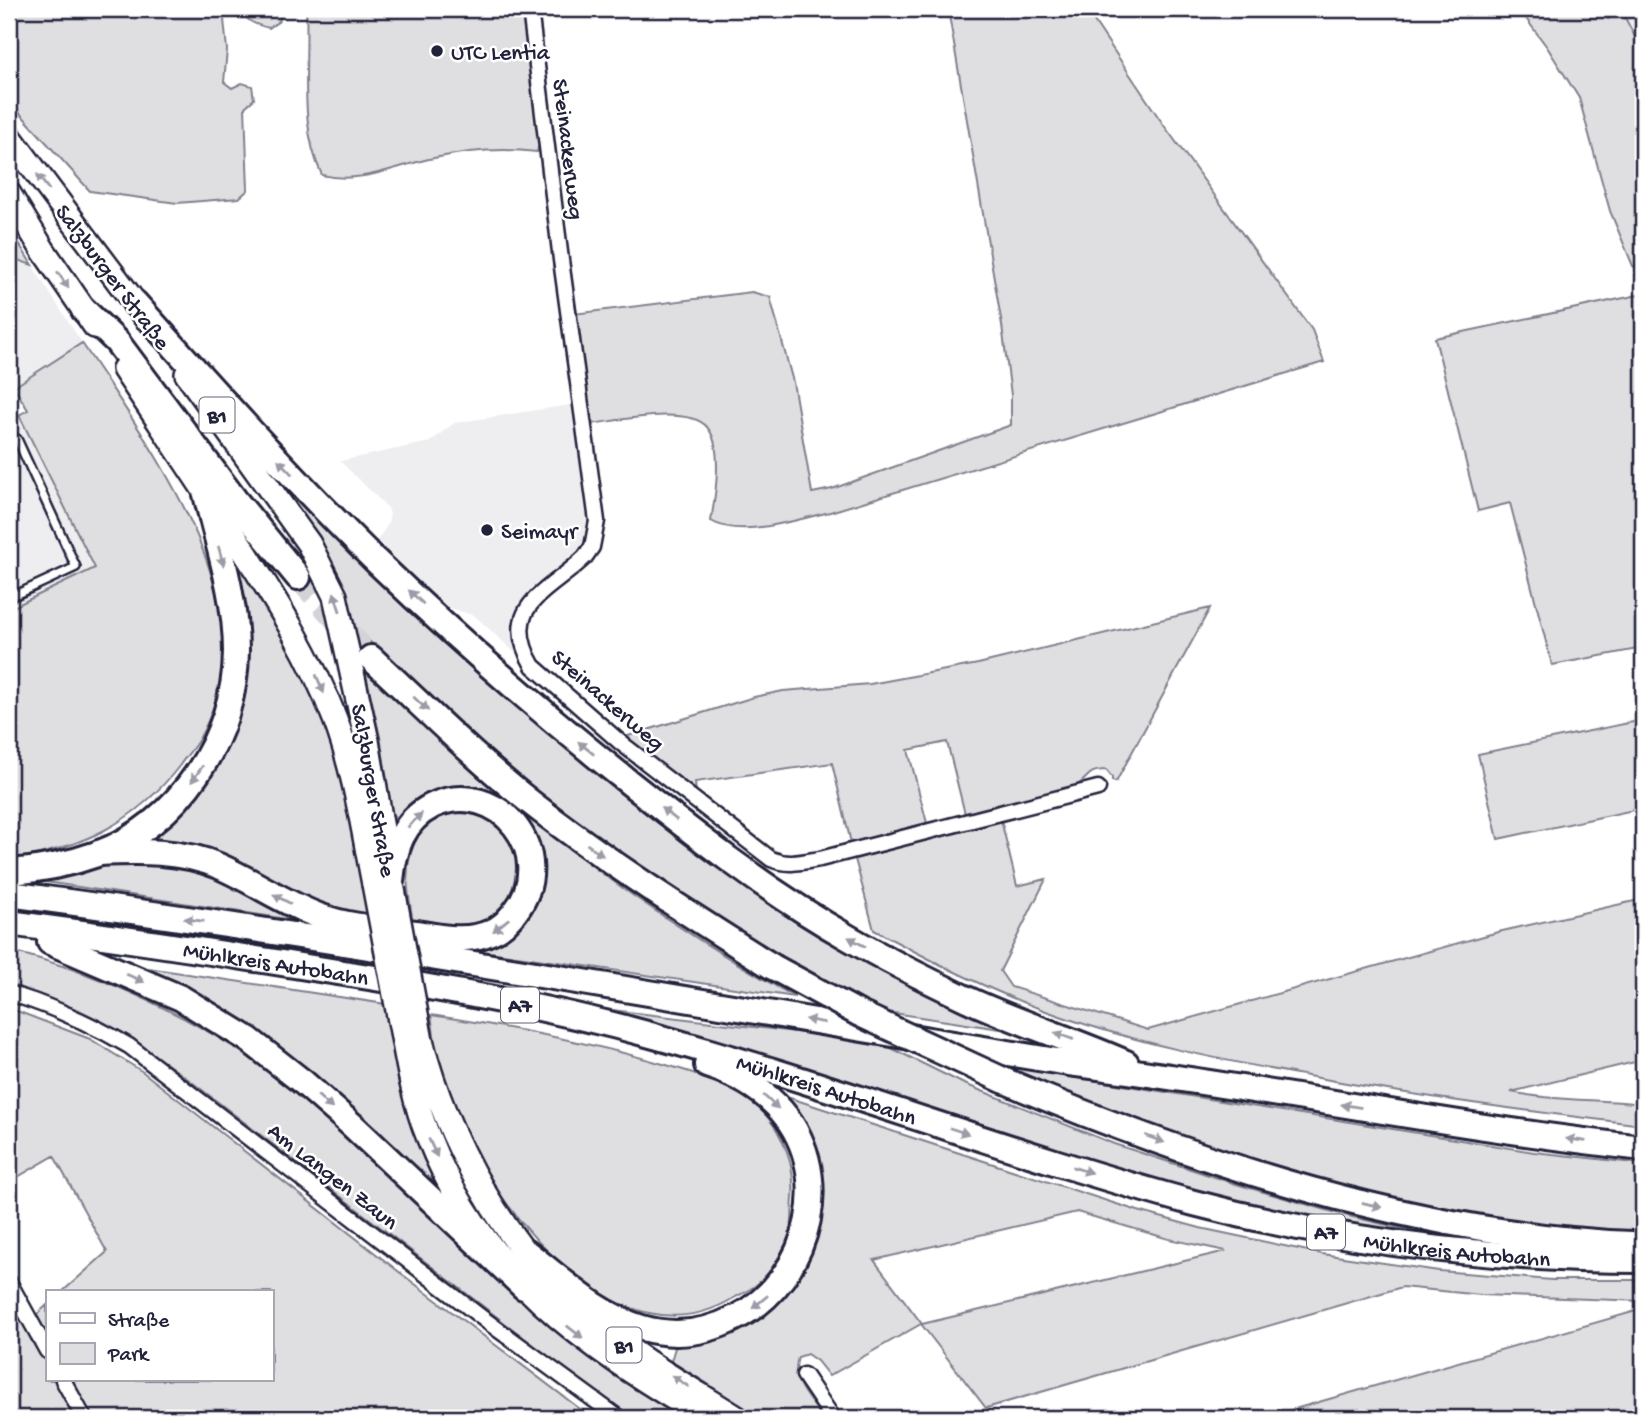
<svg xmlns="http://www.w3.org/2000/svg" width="1652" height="1427" font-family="'Gochi Hand',sans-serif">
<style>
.built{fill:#eeeef1}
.green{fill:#dfdfe2;stroke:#80808e;stroke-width:2;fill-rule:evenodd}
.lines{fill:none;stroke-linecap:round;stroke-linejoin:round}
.motorway-tunnel{stroke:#d3d3d8;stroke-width:24;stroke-dasharray:24 12;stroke-linecap:butt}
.service-casing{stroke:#22223b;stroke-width:12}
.minor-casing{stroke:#22223b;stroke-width:19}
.primary-casing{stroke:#22223b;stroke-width:28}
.motorway-casing{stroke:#22223b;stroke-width:30}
.service{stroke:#fff;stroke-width:7}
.minor{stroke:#fff;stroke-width:14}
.primary{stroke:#fff;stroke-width:23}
.motorway{stroke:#fff;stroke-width:24}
.primary-bridge-casing{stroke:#22223b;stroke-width:28;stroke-linecap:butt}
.motorway-bridge-casing{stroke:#22223b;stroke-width:30;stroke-linecap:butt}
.primary-bridge{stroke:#fff;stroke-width:23}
.motorway-bridge{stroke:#fff;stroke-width:24}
.oneway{fill:#9c9ca7}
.poi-dot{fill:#22223b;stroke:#fff;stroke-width:2.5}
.labels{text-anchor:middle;stroke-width:5;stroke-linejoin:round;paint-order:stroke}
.shield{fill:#fff;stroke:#646476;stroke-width:2}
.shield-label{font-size:21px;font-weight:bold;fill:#22223b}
.poi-label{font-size:23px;fill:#22223b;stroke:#fff;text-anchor:start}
.street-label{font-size:23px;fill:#22223b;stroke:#fff}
</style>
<rect width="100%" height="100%" fill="#fff"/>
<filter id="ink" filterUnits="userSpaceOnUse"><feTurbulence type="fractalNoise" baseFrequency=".0143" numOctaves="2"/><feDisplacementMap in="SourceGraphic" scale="14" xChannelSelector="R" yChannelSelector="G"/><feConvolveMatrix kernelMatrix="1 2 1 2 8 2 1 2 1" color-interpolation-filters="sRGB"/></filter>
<g filter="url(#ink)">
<!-- built -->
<path class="built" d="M 1601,9 L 1643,9 L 1643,52 L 1623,12 L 1608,20 Z
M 12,259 L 32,265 L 82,343 L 14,387 L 9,378 L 9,260 Z
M 576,404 L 592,516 L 585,547 L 577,559 L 525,599 L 519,611 L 515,625 L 515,641 L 525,662 L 475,616 L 442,605 L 376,542 L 387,526 L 390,515 L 388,508 L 340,461 L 430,442 L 454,423 Z
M 19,415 L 95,569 L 9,609 L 9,420 Z"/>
<!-- green -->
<path class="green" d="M 9,9 L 223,9 L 227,50 L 224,82 L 232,88 L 242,83 L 252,86 L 254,99 L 245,107 L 248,190 L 239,198 L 177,203 L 90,191 L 9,101 Z
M 242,9 L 283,9 L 279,21 L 269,28 C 257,25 245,22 242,9 Z
M 306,9 L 526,9 L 540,138 L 537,152 C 504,148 466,151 434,158 C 397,165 361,185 322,175 C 298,126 309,63 306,9 Z
M 948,9 L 1086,9 L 1163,124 L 1312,330 L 1324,362 L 830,512 C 797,519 741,539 711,521 C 715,498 724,446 707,427 C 688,405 617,421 591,424 L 573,314 L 752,292 L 770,297 L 793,382 L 812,493 L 832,489 L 1011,425 L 1011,395 L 1002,325 Z
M 1519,9 L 1601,9 L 1608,19 L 1622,12 L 1643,52 L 1643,271 L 1633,266 L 1610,211 L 1579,98 L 1547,47 Z
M 9,227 L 32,265 L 9,257 Z
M 1643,294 L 1643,648 L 1552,665 L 1510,503 L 1478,511 L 1435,338 Z
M 82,343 C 152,451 275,606 199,739 C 194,748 186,756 180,765 C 134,825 81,847 9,861 L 9,609 L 95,568 L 19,415 L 28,410 L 14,387 Z
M 235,430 L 692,845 L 1020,1032 L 867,1009 L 650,878 L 552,807 L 460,730 L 357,629 L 331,571 Z
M 216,519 L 315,689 L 338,761 L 368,917 L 349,916 L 135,844 L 231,727 Z
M 1210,608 L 1116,782 L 1112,781 L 1112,777 L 1106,770 C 1085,770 1089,780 1073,788 L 965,814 L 947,742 L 908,750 L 927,823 L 851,843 L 832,763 L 695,782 L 696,794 L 625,737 L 754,697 L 783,691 L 870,684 L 978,664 Z
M 362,656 C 383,680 403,705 426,727 C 538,832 661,922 795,997 L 469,949 C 484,945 502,942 515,932 C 552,903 550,843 519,811 C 511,803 495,799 485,794 L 398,820 L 392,814 L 381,742 Z
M 1643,720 L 1643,808 L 1498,839 L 1478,754 Z
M 464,813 C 476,815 490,817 500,825 C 529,850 516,915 480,927 C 469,931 428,926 414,926 C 408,894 401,866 418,836 C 424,827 431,819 442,815 C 448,813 457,813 464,813 Z
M 1001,820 L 1017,886 L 1046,879 L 1000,971 L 1011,987 L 1148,1030 L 1498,932 L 1643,899 L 1643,1060 L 1511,1092 C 1554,1101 1599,1099 1643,1104 L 1643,1125 C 1531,1112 1419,1097 1308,1076 C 1220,1060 1131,1042 1046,1011 C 986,989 930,960 874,930 L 855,859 Z
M 111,861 L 179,865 L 214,875 L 319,924 L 20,878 Z
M 9,951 C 89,969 184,1013 252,1059 C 269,1071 286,1085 303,1098 L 689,1418 L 632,1418 L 545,1354 L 184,1076 L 125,1034 L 79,1010 L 9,986 Z
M 122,964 L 385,1004 L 405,1098 L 452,1207 L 359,1122 Z
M 570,1005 L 879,1042 L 962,1083 L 1114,1144 L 1236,1184 L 1340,1214 L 1447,1239 L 1311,1219 L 1221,1199 L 1125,1172 Z
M 9,1008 L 90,1039 L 143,1072 L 407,1278 L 592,1418 L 9,1418 L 9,1315 L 18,1308 L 33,1318 L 47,1305 L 47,1380 L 271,1380 L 271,1292 L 62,1292 L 107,1252 L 54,1156 L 9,1182 Z
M 431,1015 C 509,1027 586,1041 663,1064 C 687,1071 726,1082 746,1097 C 778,1120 796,1158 793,1197 C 792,1207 793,1219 791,1229 C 787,1248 770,1274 755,1286 C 748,1291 739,1295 732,1299 C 622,1365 503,1219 464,1131 C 455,1112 446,1091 441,1072 C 436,1053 434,1033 431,1015 Z
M 1018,1068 L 1534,1152 L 1643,1164 L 1643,1236 L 1568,1232 L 1449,1216 L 1187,1143 L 1014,1073 Z
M 790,1098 L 1138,1211 L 1200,1228 L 1322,1254 L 1439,1271 L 1552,1280 L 1643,1280 L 1643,1301 L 1481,1295 L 1402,1287 L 986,1408 L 921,1324 L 829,1376 L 817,1361 L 807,1354 L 798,1357 C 790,1383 809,1398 823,1418 L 756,1418 L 708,1384 L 671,1361 L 677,1341 L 701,1339 L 811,1242 L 786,1104 ZM 1077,1212 L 1169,1239 L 1226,1251 L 922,1324 L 874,1260 Z
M 1643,1309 L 1643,1418 L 1263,1418 Z"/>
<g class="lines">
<!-- motorway-tunnel -->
<path class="motorway-tunnel" d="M 298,577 L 371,658"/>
<!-- service casing -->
<g class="service-casing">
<path id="service" d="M 9,443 L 17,439 L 76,567 L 9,598"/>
</g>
<!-- minor casing -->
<g class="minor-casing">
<path id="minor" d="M 530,9 L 561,260 L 597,521 L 592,547 L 585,557 C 548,593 498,606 533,666 L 621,743 L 771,859 C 788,866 802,862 820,859 L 1098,788
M 9,993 C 51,1006 90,1023 129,1046 L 485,1320 L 619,1418
M 9,1282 L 47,1351
M 804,1375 L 833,1418
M 63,1380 L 84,1418"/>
</g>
<!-- primary casing -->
<g class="primary-casing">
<path id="primary" d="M 9,136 L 146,318
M 9,194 L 43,250 L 95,326
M 124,369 C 163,428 203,487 241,546 C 277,602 311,657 335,719 C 355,772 363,829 374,884
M 187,374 L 309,544 L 335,596 L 367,741 L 390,876
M 403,1037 C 409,1070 415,1104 428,1136 C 483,1276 583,1345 707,1418
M 421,1041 C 447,1141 504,1245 582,1313 C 629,1354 685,1385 737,1418"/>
</g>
<!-- motorway casing -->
<g class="motorway-casing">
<g id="motorway">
<path d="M 135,303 C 214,391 293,480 378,563 C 454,636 534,706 616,772 C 690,831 766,891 849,938 C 887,960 927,980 967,999 C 1019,1023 1074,1040 1126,1063"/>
<path d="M 84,310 L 117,342 L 235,500 L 298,577"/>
<path d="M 371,658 C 423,706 474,758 530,802 C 607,862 690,915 773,967"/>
<path d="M 99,853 C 139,851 181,850 219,866 C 253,881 284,903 319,916 C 351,928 389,929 423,934 C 445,938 470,942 491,932 C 502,928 508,920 515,912 C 560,855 498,775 432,806 C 402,821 394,850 391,881"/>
<path d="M 9,872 C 39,870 69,864 97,854 C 179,824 236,737 236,651 C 236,596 217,542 205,490"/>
<path d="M 9,894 C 364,941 716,1006 1069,1063 C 1261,1087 1451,1127 1643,1148"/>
<path id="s1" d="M 9,923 C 114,937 220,953 325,970 C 433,987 541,1005 647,1034 C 831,1084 1009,1153 1194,1203 C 1341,1242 1491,1260 1643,1260"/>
<path d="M 50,942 L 181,998 L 248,1039 L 304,1083 L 352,1125 L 524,1287"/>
<path d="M 1003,1080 C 1199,1163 1418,1235 1632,1244"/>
<path d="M 527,1253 C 564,1281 596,1314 642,1328 C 674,1337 706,1333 735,1318 C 812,1280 838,1168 776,1105 C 757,1086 732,1073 707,1065"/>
</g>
</g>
<!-- service -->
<use href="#service" class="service"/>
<!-- minor -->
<use href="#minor" class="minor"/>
<!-- primary -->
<use href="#primary" class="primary"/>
<!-- motorway -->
<use href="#motorway" class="motorway"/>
<!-- primary-bridge casing -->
<g class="primary-bridge-casing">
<path id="primary-bridge" d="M 374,884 L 403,1037
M 393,889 L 421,1041"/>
</g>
<!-- motorway-bridge casing -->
<g class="motorway-bridge-casing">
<path id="motorway-bridge" d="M 773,967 L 858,1013 L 1003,1080"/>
</g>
<!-- primary-bridge -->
<use href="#primary-bridge" class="primary-bridge"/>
<!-- motorway-bridge -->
<use href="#motorway-bridge" class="motorway-bridge"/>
</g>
<!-- one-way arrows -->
<defs><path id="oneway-solid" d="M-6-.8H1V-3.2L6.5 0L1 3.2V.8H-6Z" transform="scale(1.75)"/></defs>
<g class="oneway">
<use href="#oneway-solid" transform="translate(43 182) rotate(-127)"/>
<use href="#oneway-solid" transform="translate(63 280) rotate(56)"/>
<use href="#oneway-solid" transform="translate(285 467) rotate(-134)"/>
<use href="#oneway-solid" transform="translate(221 556) rotate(75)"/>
<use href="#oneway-solid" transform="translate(416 597) rotate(-137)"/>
<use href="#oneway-solid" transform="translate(337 602) rotate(-108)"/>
<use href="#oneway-solid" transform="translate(320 684) rotate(67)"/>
<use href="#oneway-solid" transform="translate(421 704) rotate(43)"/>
<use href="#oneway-solid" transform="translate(586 748) rotate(-141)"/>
<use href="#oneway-solid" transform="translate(197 774) rotate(125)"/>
<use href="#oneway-solid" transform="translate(669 814) rotate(-142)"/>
<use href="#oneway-solid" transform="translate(415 820) rotate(-45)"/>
<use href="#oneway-solid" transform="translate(595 850) rotate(36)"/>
<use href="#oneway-solid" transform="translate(282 899) rotate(-152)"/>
<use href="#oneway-solid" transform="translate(194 920) rotate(-172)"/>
<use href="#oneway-solid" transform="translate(501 925) rotate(141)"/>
<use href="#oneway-solid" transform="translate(857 942) rotate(-151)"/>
<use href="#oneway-solid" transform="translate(135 978) rotate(24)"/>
<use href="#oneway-solid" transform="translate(815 1021) rotate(-170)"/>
<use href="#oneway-solid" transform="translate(1064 1036) rotate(-160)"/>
<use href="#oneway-solid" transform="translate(325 1102) rotate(42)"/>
<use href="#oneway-solid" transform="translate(771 1102) rotate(42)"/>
<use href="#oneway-solid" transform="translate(1351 1106) rotate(-171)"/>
<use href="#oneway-solid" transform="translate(959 1131) rotate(18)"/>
<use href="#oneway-solid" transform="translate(1155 1139) rotate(20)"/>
<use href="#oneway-solid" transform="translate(1576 1140) rotate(-172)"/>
<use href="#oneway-solid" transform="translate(433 1148) rotate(65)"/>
<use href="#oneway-solid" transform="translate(1082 1170) rotate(17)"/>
<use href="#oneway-solid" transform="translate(1372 1205) rotate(14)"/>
<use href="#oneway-solid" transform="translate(760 1302) rotate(140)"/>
<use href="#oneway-solid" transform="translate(575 1332) rotate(38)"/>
<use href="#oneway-solid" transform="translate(680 1381) rotate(-147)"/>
</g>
</g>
<!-- markers -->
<g class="poi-dot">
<circle cx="437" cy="51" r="7"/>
<circle cx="487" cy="530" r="7"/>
</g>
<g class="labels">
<!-- shield labels -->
<g class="shield">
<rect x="199.5" y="397.5" width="35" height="35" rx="5"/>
<rect x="501" y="987.5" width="38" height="35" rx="5"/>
<rect x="1307" y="1214.5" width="38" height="35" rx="5"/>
<rect x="606.5" y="1327.5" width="35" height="35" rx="5"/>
</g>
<g class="shield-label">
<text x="217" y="422">B1</text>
<text x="520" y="1012">A7</text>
<text x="1326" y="1239">A7</text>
<text x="624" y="1352">B1</text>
</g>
<!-- poi labels -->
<g class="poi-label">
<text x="451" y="59">UTC Lentia</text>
<text x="501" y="538">Seimayr</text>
</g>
<!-- street labels -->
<g class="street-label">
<text transform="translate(570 149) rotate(83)" y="8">Steinackerweg</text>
<text transform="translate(114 276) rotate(53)" y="8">Salzburger Straße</text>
<text transform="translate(609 699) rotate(41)" y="8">Steinackerweg</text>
<text transform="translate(375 790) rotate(80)" y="8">Salzburger Straße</text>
<text dy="8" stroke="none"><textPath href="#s1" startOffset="270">Mühlkreis Autobahn</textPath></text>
<text dy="8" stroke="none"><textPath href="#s1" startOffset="836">Mühlkreis Autobahn</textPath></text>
<text transform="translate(334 1175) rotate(38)" y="8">Am Langen Zaun</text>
<text dy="8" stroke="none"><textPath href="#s1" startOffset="1488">Mühlkreis Autobahn</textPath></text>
</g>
</g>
<!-- margin -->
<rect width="1652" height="1427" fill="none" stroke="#fff" stroke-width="35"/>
<rect x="18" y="18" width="1617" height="1392" fill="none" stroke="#22223b" stroke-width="2.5" filter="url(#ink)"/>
<!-- legend -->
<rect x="46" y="1290" width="228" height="91" fill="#ffffff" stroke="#a7a7b1" stroke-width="2"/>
<rect x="60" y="1313" width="35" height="10" fill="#ffffff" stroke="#a7a7b1" stroke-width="2"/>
<text x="108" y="1326" font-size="21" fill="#22223b">Straße</text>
<rect x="60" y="1343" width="35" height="21" fill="#dfdfe2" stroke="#a7a7b1" stroke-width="2"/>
<text x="108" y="1360" font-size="21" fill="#22223b">Park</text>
</svg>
